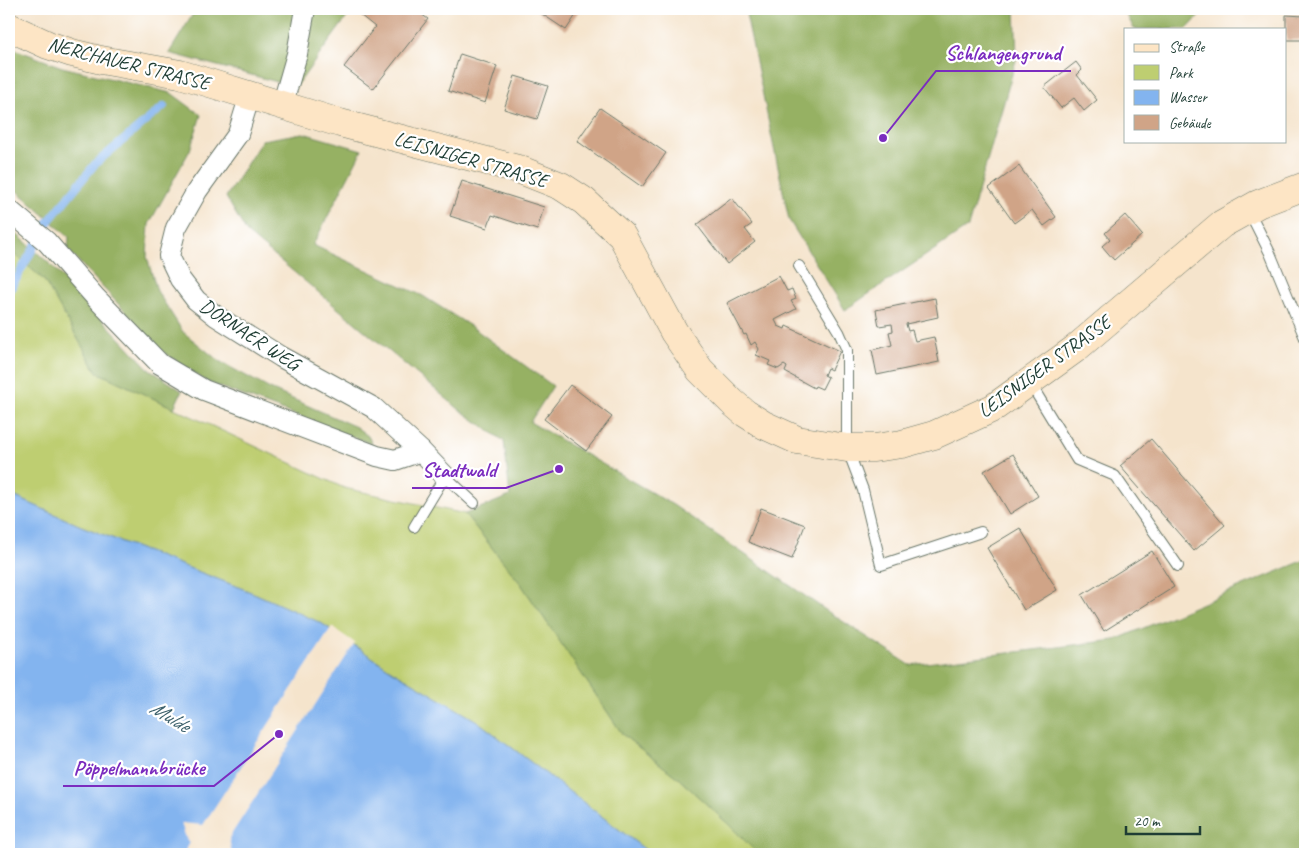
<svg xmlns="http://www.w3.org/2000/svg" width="1314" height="863" font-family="Caveat,sans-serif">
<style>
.green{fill:#bece71;stroke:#6e8652}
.forest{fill:#96b163;stroke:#5a774c}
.water{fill:#83b4ef;stroke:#517892}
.pier{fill:#f5e4cc}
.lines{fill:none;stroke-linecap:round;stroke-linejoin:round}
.stream{stroke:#83b4ef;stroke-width:8}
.building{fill:#d0a487}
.lane-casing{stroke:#6a7769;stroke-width:12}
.street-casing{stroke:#6a7769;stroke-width:22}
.secondary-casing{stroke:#6a7769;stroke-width:29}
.lane{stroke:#fff;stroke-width:10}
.street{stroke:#fff;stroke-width:20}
.secondary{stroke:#fde5c5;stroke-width:28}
.labels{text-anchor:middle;stroke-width:4.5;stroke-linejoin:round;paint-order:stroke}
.street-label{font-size:20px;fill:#1f3d34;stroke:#fff}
.water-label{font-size:21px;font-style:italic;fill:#3d616c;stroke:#fff}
.leader{fill:none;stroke:#7b2cbf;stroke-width:2}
.callout-dot{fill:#7b2cbf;stroke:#fff;stroke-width:2}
.callout-label{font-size:21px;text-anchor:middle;font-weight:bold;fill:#7b2cbf;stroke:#fff;stroke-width:4.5;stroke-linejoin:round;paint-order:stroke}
</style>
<rect width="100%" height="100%" fill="#fff"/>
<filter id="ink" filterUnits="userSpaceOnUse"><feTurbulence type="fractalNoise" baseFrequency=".02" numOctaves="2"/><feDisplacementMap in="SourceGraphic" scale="10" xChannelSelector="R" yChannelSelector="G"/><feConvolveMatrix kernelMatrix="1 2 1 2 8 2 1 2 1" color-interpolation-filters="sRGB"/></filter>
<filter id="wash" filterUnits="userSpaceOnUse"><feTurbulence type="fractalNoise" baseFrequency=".0096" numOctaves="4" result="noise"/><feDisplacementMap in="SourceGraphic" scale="20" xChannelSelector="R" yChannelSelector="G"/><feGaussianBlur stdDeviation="1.12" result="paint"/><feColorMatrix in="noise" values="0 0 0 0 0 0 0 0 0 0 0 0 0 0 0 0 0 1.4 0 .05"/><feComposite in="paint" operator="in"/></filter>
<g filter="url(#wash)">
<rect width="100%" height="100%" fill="#f5e4cc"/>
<!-- green -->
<path class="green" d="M 9,249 L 44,280 L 97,372 L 344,488 L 465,514 L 521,584 L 623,735 L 678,778 L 726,822 L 758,854 L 651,854 L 477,721 L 391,670 L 321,623 L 256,594 L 81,526 L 9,494 Z"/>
<!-- forest -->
<path class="forest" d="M 196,9 L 353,9 L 296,87 L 169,53 Z
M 745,9 L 1015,9 L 1017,57 L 968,227 L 845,310 L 789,220 Z
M 1124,9 L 1206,9 L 1187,29 L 1134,29 Z
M 9,47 L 62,67 L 171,93 L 201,115 L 190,150 L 149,224 L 147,257 L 157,291 L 183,332 L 219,361 L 270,389 L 356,427 L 368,436 L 372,444 L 207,382 L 162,351 L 68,250 L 69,237 L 9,184 Z
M 303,133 L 362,150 L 313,245 L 423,296 L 472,327 L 553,386 L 530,422 L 673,505 L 827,611 L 910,665 L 1115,640 L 1305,560 L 1305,854 L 758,854 L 726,822 L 678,778 L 623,735 L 521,584 L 465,514 L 510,496 L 504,441 L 460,410 L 247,233 L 226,197 L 262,140 Z
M 9,227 L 52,266 L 148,368 L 182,391 L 174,408 L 97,372 L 44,280 L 9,249 Z"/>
<!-- water -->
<path class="water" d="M 9,494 L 81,526 L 256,594 L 321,623 L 391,670 L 477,721 L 651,854 L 9,854 Z"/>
<!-- pier -->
<path class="pier" d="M 332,627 L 355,643 L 229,838 L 232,854 L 183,854 L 190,843 L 187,841 L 181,823 L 203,825 Z"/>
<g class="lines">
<!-- stream -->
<path class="stream" d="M 9,292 L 48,222 L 95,164 L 164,106"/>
</g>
<g id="blocks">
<!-- building -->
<path class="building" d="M 357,9 L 414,9 L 428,19 L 373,89 L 344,67 L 375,27 L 355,11 Z
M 536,9 L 580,9 L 566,30 L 536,10 Z
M 1286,15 L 1305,16 L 1305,40 L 1286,40 Z
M 460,54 L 497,66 L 485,103 L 448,91 Z
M 1076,62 L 1082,70 L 1077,75 L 1097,100 L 1084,111 L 1074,98 L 1061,108 L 1044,87 Z
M 515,76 L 548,86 L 537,119 L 504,109 Z
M 600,108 L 666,153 L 642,187 L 577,141 Z
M 1019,166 L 1056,217 L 1044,226 L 1032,210 L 1014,223 L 989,188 Z
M 462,181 L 544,207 L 537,230 L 492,215 L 487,228 L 450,216 Z
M 732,198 L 752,224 L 745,229 L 755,242 L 727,264 L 697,225 Z
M 1125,215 L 1142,235 L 1114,260 L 1102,246 L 1110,239 L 1105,233 Z
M 779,276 L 787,291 L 792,289 L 796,299 L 791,301 L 796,309 L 775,320 L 778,326 L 785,329 L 786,326 L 840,351 L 831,370 L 827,368 L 824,375 L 828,377 L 822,389 L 815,386 L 814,388 L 785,372 L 787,367 L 784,365 L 778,369 L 768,365 L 770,361 L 756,355 L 759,349 L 755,342 L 751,345 L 746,334 L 744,335 L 727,303 Z
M 935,298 L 938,317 L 906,324 L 908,331 L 912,330 L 915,341 L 934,337 L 939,362 L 877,375 L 872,350 L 892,345 L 889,332 L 893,331 L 892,324 L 879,326 L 876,310 Z
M 570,385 L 612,417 L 586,451 L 544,419 Z
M 1151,439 L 1225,525 L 1194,551 L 1120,466 Z
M 1013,454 L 1038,496 L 1010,514 L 984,471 Z
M 761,508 L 805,525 L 792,559 L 748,542 Z
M 1020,528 L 1057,590 L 1024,610 L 987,548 Z
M 1152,551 L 1174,587 L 1104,631 L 1082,595 Z"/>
</g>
</g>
<g filter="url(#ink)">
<use href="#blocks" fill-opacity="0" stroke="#6a7769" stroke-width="1"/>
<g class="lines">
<!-- lane casing -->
<g class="lane-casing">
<path id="lane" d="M 1249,211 L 1270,253 L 1305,338
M 799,266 L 839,332 L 847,350 L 847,448 L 863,490 L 881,565 L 981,532
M 1030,383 L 1077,460 L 1115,476 L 1178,566
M 414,527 L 445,476 L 474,503"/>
</g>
<!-- street casing -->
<g class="street-casing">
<path id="street" d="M 250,95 L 238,134 L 197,191 L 176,228 L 169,256 L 180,279 L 196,300 L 216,316 L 281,357 L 374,408 L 421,451 L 445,476
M 282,106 L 297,54 L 305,9
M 9,210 L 47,242 L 96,298 L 160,364 L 204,390 L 377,456 L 395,460 L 421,451"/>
</g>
<!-- secondary casing -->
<g class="secondary-casing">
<path id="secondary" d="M 9,27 L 48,45 L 72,53 L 101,60 L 180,74 L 340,123 L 518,169 L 561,186 L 584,201 L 622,236 L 674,332 L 700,370 L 732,402 L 745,413 L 764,425 L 797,440 L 847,448 L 874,448 L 902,444 L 934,435 L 993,408 L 1075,349 L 1222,224 L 1258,204 L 1305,186"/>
</g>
<!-- lane -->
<use href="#lane" class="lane"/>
<!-- street -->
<use href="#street" class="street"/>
<!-- secondary -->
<use href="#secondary" class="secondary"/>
</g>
</g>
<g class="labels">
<!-- street labels -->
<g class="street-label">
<text transform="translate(129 63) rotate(14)" y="7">NERCHAUER STRASSE</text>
<text transform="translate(471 159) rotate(16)" y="7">LEISNIGER STRASSE</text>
<text transform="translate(250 334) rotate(33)" y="7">DORNAER WEG</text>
<text transform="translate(1044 366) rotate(-36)" y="7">LEISNIGER STRASSE</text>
</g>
<!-- water labels -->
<g class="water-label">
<text transform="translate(170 716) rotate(31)" y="7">Mulde</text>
</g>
</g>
<!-- callouts -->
<path class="leader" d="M883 138L936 71H1071M559 469L506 488H412M279 734L214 786H63"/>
<g class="callout-dot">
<circle cx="883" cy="138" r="5"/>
<circle cx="559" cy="469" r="5"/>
<circle cx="279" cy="734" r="5"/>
</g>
<g class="callout-label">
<text x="1003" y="60">Schlangengrund</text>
<text x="459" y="477">Stadtwald</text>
<text x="139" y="775">Pöppelmannbrücke</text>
</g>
<!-- margin -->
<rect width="1314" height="863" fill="none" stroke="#fff" stroke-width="30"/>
<!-- legend -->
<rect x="1124" y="28" width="162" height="115" fill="#ffffff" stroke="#a5b1ae"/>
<rect x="1134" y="44" width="25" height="8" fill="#fde5c5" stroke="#a5b1ae"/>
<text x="1169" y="52" font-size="15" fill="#1f3d34">Straße</text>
<rect x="1134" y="65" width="25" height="15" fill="#bece71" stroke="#a5b1ae"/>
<text x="1169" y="78" font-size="15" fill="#1f3d34">Park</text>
<rect x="1134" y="90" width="25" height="15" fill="#83b4ef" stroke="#a5b1ae"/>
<text x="1169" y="102" font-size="15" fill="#1f3d34">Wasser</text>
<rect x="1134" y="115" width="25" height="15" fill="#d0a487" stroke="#a5b1ae"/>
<text x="1169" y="128" font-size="15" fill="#1f3d34">Gebäude</text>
<!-- scale -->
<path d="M1126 826v8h74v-8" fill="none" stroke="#1f3d34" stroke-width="2.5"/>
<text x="1134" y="826" font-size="15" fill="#1f3d34" stroke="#ffffff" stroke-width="4" paint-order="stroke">20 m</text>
</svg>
